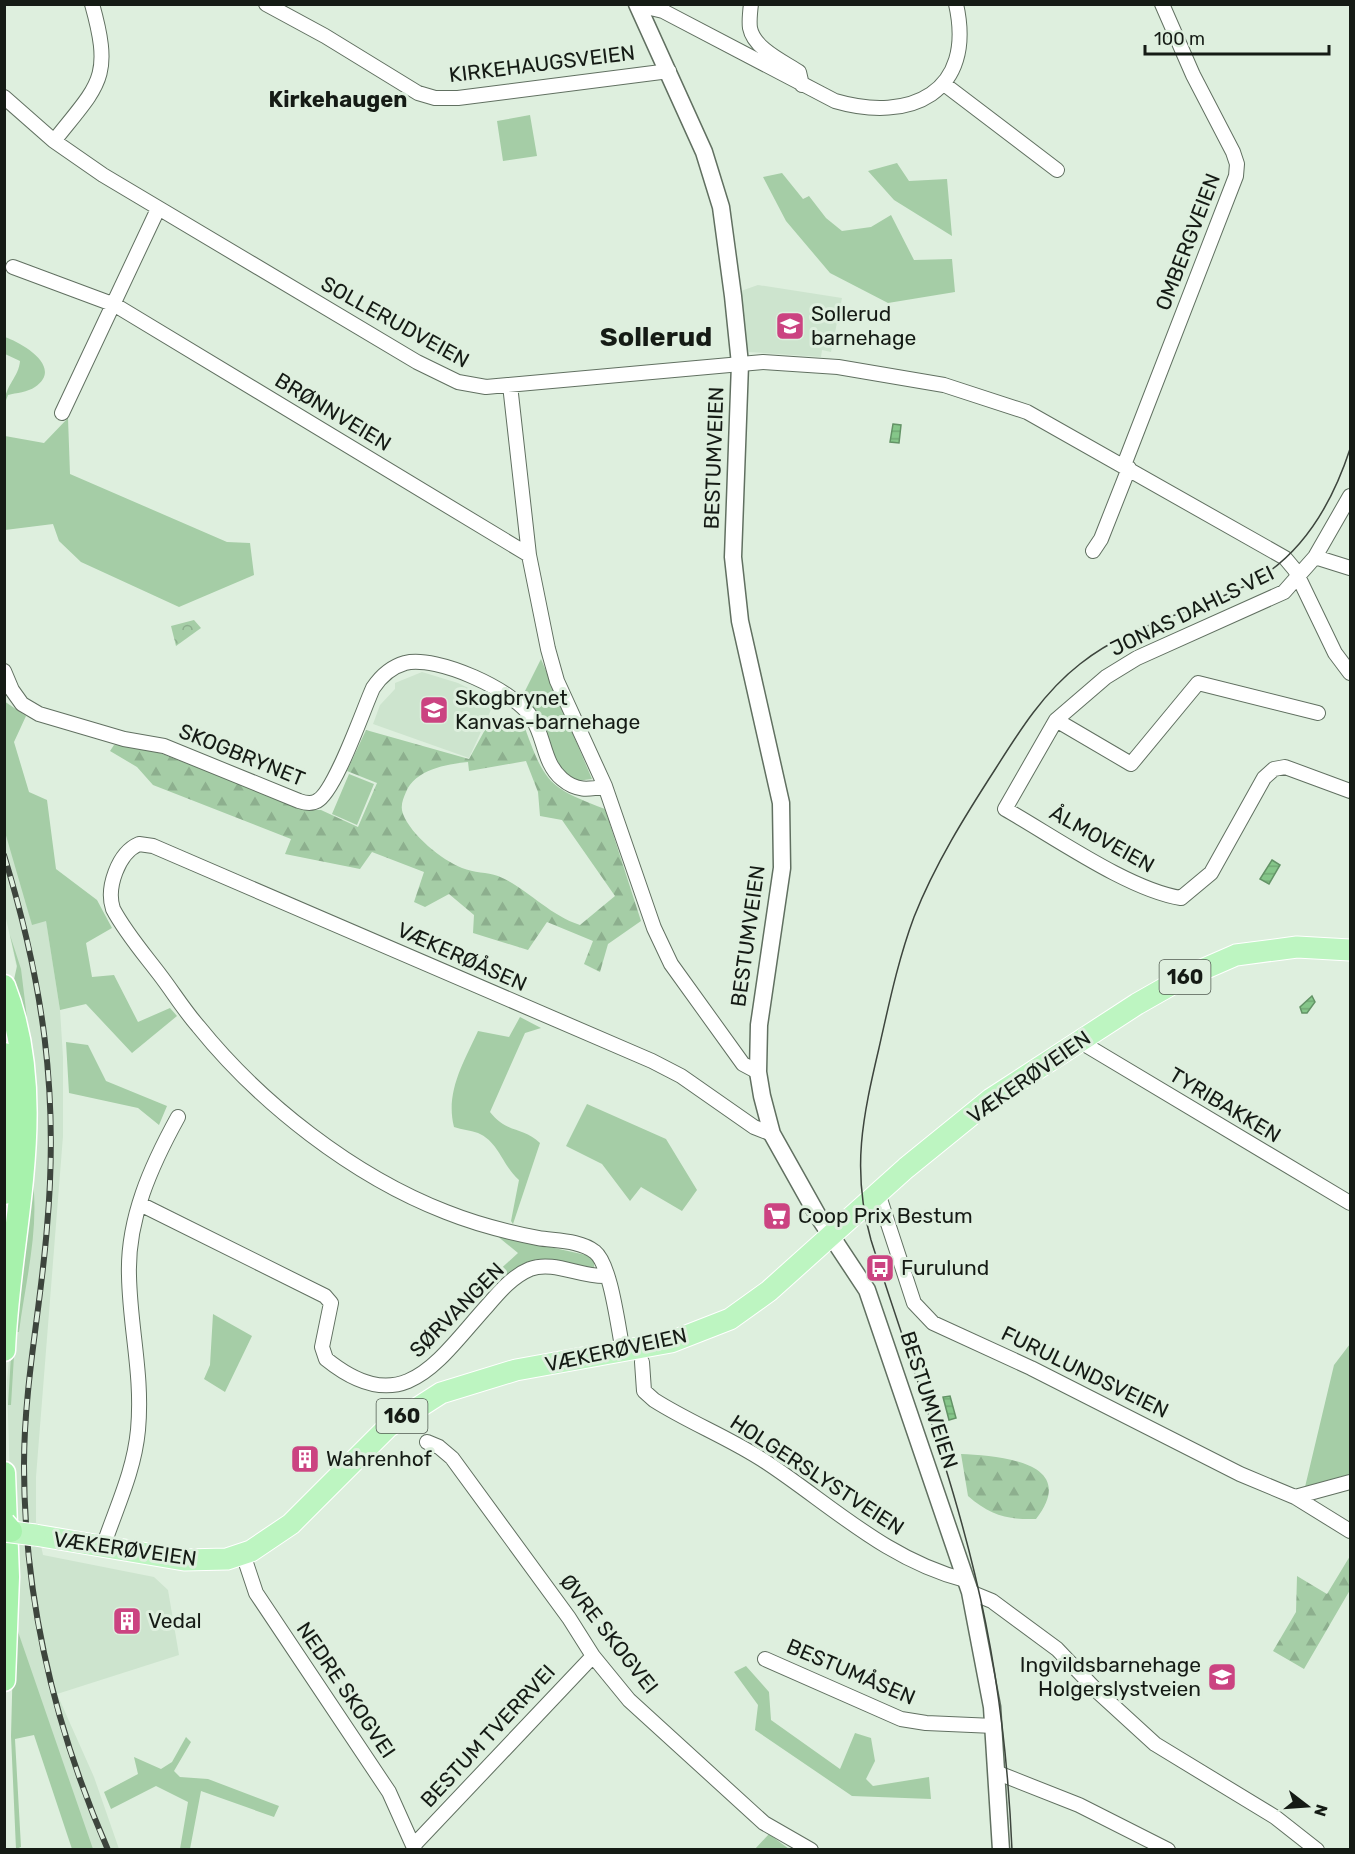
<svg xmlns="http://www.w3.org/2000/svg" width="1355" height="1854" font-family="Rubik,sans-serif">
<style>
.built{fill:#cde4ce}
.green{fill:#a5cda6}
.forest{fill:url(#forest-firs);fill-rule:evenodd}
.park{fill:url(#park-crowns)}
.water{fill:url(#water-rules);stroke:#639366;stroke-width:1.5}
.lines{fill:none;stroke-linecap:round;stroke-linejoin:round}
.minor-casing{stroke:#617061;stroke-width:16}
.tertiary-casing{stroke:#617061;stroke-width:19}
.primary-casing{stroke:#fff;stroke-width:23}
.trunk-casing{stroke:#fff;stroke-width:25}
.minor{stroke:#fff;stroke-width:14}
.tertiary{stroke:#fff;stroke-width:16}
.primary{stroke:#bdf5c1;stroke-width:21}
.trunk{stroke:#a7f2ac;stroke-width:22}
.tram{stroke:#3d453d;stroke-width:1.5}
.rail-casing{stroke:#3d453d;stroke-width:6}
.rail{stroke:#deefde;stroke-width:4;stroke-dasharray:11;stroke-linecap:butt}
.primary-bridge-casing{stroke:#fff;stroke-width:23;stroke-linecap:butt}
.trunk-bridge-casing{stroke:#fff;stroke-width:25;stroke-linecap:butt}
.primary-bridge{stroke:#bdf5c1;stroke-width:21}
.trunk-bridge{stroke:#a7f2ac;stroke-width:22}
.labels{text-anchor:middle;stroke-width:6;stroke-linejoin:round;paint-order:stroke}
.shield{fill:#deefde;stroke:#515b51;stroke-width:1.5}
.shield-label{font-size:20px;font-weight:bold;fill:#151b15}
.street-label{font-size:21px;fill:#151b15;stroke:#deefde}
.poi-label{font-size:21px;fill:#151b15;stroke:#deefde;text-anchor:start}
.neighbourhood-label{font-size:22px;font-weight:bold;fill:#151b15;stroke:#deefde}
.district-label{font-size:27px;font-weight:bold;fill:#151b15;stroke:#deefde}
</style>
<defs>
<pattern id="forest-firs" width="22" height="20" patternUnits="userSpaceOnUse" patternTransform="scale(1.5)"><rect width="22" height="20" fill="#a5cda6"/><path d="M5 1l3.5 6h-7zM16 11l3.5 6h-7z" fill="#8daf8e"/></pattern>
<pattern id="park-crowns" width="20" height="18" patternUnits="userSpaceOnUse" patternTransform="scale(1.5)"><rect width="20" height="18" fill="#a5cda6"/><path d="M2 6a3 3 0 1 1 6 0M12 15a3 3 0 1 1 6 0" fill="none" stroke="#8daf8e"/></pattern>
<pattern id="water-rules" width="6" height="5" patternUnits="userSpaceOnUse" patternTransform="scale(1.5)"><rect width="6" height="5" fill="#85c689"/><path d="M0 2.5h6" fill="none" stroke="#72aa75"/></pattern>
</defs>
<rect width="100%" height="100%" fill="#deefde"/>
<!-- built -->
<path class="built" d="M 758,285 L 842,298 L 831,352 L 822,350 L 821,357 L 749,352 L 746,348 L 741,291 Z
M 422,672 L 458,683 L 495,701 L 469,758 L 373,724 L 380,705 L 395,689 L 395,683 Z
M 4,786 L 46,920 L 60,1010 L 63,1057 L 63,1136 L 36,1477 L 36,1522 L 43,1555 L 154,1577 L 168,1590 L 179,1655 L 57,1694 L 94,1777 L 119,1849 L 90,1849 L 14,1620 L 7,1380 L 14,1311 L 18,973 L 5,914 Z"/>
<!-- green -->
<path class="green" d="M 530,115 L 537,156 L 503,161 L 497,121 Z
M 897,163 L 909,181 L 947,179 L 952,236 L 894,200 L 868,171 Z
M 782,173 L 803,199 L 809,196 L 826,218 L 842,231 L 871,227 L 891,215 L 914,260 L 952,259 L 955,292 L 888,303 L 830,273 L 786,221 L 763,177 Z
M 5,337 C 22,343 64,367 35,387 C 28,392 16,393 8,395 L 5,403 C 4,387 19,377 20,361 L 5,354 Z
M 68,418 L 70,474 L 227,542 L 250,543 L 254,575 L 179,607 L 81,562 L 59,541 L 53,524 L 5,530 L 5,436 L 44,443 Z
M 541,659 L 592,779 L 576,781 L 562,775 L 521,699 Z
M 4,701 L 26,716 L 14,742 L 29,792 L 47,800 L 56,869 L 97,900 L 112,928 L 86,943 L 92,977 L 114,975 L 138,1022 L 170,1008 L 177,1016 L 132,1053 L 86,1004 L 60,1010 L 46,921 L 32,925 L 5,832 Z
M 349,774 L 374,784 L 357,825 L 332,814 Z
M 10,935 L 21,969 L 36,1091 L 13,984 L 17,966 Z
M 520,1017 L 541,1028 L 525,1033 L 490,1112 C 507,1134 523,1126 540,1143 L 513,1224 L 511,1221 L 519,1180 C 502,1165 499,1142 478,1133 C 470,1130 462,1130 454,1127 C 445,1092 464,1062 478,1031 L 509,1037 Z
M 66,1042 L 88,1045 L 106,1081 L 167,1106 L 159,1125 L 138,1108 L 69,1093 Z
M 587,1104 L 666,1139 L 697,1190 L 682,1211 L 641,1187 L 630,1201 L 602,1164 L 566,1146 Z
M 33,1183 C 39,1231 25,1284 19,1332 L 13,1332 Z
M 496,1235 L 586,1255 L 594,1260 L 594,1268 L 590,1271 L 559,1261 L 536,1259 L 508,1279 L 495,1274 L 518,1253 Z
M 213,1314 L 252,1336 L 225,1392 L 204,1379 L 210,1365 Z
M 12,1339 L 15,1339 L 11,1405 L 8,1405 Z
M 1350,1344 L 1350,1474 L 1305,1487 L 1334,1365 Z
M 14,1620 L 93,1849 L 72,1849 L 34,1735 L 15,1739 L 21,1847 L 16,1849 L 11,1736 Z
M 746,1666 L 769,1692 L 771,1720 L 840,1769 L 855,1733 L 871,1738 L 875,1761 L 866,1779 L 873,1786 L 929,1777 L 931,1799 L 852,1796 L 755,1730 L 758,1705 L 734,1672 Z
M 186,1737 L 191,1742 L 174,1771 L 180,1777 L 208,1779 L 279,1806 L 274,1817 L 201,1791 L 190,1849 L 180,1849 L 188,1802 L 156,1786 L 111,1809 L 104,1792 L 138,1774 L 134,1757 L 161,1769 L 172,1762 Z
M 769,1834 L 789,1849 L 755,1849 Z"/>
<!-- forest -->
<path class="forest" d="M 487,726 L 525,728 C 545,784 550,788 605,809 L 641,921 L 608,944 L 600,972 L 584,964 L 593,941 L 547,922 L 528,950 L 473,933 L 474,915 L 449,894 L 425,907 L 414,902 L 424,872 L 372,852 L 360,869 L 285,854 L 291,839 L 153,785 L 137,767 L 110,751 L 114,745 L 144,747 L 308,810 L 321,810 L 358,827 L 377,783 L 347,771 L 366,730 L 469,759 ZM 526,761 L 538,792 L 540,816 L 562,820 L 615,896 L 580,925 C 547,914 526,887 498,876 C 487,872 474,873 462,868 C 442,860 411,835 403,814 C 400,806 403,799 406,792 C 415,770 446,764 468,762 L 469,771 Z
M 961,1454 C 1000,1456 1080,1462 1036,1519 C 1007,1520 990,1515 968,1496 Z
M 1350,1556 L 1350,1590 L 1304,1669 L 1273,1651 L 1296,1612 L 1297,1576 L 1327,1594 Z"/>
<!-- park -->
<path class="park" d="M 194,620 L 201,628 L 176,646 L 171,626 Z"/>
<!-- water -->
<path class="water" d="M 893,424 L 901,425 L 899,443 L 890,442 Z
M 1272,860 L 1280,865 L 1269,884 L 1260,879 Z
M 1312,996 L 1315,1002 L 1307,1013 L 1302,1013 L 1300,1007 Z
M 950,1396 L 956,1418 L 949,1420 L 943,1397 Z"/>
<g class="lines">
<!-- minor casing -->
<g class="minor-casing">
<path id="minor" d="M 266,4 L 325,36 L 418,93 L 435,98 L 458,98 L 669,71
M 751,4 C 750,12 749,21 750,28 C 754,49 784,62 799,72 L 802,85
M 638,5 L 663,11 L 835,101 C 910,123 976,93 956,4
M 944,84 L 1057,170
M 4,97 L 54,141 L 103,175 L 417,362 L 458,382 L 486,387 L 763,362 L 838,367 L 944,385 L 1027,412 L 1285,558 L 1295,570 L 1335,653 L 1350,673
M 54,141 C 99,84 113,79 92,4
M 13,267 L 115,305 L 529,555
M 510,385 L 529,555 L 548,649 L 557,681 L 605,786 L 654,928 L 671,964 L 743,1064 L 758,1072
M 62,413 L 158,209
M 1124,465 L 1236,176 L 1237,164 L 1233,152 L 1193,75 L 1162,4
M 1350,496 L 1315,557 L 1284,592 L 1137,658 L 1106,677 L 1056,720 L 1005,809 C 1053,836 1129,890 1181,898 L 1211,873 L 1264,778 L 1274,769 L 1285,767 L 1350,791
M 1093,551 L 1101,539 L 1129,468
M 1315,557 L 1350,568
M 4,671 L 12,690 L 22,704 L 39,714 L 124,739 L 164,746 L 299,801 C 305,803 312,804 317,801 C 335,792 363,710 373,688 C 381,676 391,667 405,663 C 437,655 514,690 532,718 C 545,737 543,763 562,779 C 576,791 588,790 605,786
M 1056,720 L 1131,764 L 1198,683 L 1318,713
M 1079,1041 L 1350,1203
M 878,1193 L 914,1303 L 933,1323 L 1031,1368 L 1240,1474 L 1295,1497 L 1350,1482
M 140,1204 L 325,1296 L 331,1303 L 322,1347 L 326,1359 C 404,1422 438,1360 488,1305 C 500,1291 513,1276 530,1269 C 554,1260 582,1278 607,1276
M 623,1351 C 618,1328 611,1265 595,1252 C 580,1240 555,1241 538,1238 C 507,1232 476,1224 446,1212 C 353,1176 260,1103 198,1026 C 184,1010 173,992 160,975 C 144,954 125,932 113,909 C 106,888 118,853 139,844 L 153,846 L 652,1061 L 681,1076 L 754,1127 L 772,1134
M 642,1362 L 644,1391 L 654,1400 C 690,1423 730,1438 766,1462 C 831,1505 887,1560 965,1580
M 427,1442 L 439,1447 L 452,1458 L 569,1618 L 593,1656 L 629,1700 L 764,1823 L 811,1850
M 1295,1497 L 1350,1531
M 103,1547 C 116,1508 134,1472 138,1430 C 143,1375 130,1329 129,1276 C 127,1219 151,1166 178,1117
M 243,1554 L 256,1593 L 389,1792 L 415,1850
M 970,1592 L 992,1601 L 1057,1649 L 1097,1691 L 1155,1744 L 1275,1817 L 1317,1850
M 765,1659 L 901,1719 L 926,1723 L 994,1726
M 998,1773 L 1079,1805 L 1168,1850
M 414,1845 L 593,1656"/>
</g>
<!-- tertiary casing -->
<g class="tertiary-casing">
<path id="tertiary" d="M 637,4 L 704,152 L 721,207 L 733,296 L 740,364 L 733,557 L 740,621 L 781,803 L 782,868 L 759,1025 L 758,1072 L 762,1096 L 772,1134 L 818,1216 L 867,1290 L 970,1592 L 992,1707 L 1001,1850"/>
</g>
<!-- primary casing -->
<g class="primary-casing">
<path id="primary" d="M 35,1535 L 184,1560 L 227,1559 L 251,1551 L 291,1524 L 388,1427 L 441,1393 L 516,1370 L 671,1342 L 730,1319 L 769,1291 L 906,1168 L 991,1099 L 1137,1004 L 1181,979 L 1236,955 L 1297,947 L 1350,950"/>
</g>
<!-- trunk casing -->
<g class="trunk-casing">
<path id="trunk" d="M 4,986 C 50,1104 9,1229 4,1350
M 4,1054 C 13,1099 12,1147 4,1193
M 4,1473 L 8,1577 L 4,1680"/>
</g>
<!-- minor -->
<use href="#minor" class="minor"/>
<!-- tertiary -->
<use href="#tertiary" class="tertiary"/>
<!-- primary -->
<use href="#primary" class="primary"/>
<!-- trunk -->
<use href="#trunk" class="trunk"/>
<!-- tram -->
<path class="tram" d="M 1012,1850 C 1008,1756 997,1665 975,1575 C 948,1461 906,1351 871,1240 C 851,1170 863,1116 879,1048 C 889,1004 898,960 914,917 C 935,864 965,816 996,768 C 1020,730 1044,692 1080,664 C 1129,625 1188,614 1243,587 C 1300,560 1331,507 1350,449"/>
<!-- rail casing -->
<g class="rail-casing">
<path id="rail" d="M 4,855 C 43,983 59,1093 47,1227 C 41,1306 24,1385 24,1465 C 24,1599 54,1726 108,1850"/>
</g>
<!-- rail -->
<use href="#rail" class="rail"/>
<!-- primary-bridge casing -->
<g class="primary-bridge-casing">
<path id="primary-bridge" d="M 4,1531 L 35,1535"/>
</g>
<!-- trunk-bridge casing -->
<g class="trunk-bridge-casing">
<path id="trunk-bridge" d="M 4,1523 L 11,1531"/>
</g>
<!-- primary-bridge -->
<use href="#primary-bridge" class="primary-bridge"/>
<!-- trunk-bridge -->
<use href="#trunk-bridge" class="trunk-bridge"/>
</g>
<!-- icons -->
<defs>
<g id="school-square" transform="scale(1.5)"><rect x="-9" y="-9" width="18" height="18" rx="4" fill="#cb4381" stroke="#deefde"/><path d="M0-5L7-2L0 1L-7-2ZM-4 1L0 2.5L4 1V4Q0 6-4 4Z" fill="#fff"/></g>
<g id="supermarket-square" transform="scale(1.5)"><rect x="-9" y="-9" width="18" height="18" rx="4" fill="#cb4381" stroke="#deefde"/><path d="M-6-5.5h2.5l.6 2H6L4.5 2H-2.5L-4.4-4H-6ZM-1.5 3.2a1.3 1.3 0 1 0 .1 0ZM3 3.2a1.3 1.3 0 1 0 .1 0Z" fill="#fff"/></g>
<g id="bus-square" transform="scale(1.5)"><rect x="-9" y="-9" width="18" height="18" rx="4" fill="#cb4381" stroke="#deefde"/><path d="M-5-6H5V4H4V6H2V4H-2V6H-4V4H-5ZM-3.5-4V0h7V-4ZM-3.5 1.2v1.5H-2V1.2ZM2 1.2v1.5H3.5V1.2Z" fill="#fff"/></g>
<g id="building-square" transform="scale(1.5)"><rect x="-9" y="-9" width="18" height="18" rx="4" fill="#cb4381" stroke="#deefde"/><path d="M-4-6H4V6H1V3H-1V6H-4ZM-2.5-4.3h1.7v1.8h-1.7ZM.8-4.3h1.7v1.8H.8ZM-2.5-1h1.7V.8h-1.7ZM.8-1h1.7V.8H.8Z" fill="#fff"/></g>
</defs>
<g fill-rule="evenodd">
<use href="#school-square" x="790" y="326"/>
<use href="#school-square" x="434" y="710"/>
<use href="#supermarket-square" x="777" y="1216"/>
<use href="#bus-square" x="880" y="1268"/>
<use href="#building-square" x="305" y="1459"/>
<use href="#building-square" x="127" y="1621"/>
<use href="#school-square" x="1222" y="1677"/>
</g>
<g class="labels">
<!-- shield labels -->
<g class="shield">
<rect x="1159.5" y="960" width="51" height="34" rx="4.5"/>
<rect x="376.5" y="1399" width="51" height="34" rx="4.5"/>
</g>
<g class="shield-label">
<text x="1185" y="984">160</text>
<text x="402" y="1423">160</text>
</g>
<!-- street labels -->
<g class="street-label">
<text transform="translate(542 64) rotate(-7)" y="7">KIRKEHAUGSVEIEN</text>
<text transform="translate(1188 242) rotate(-69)" y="7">OMBERGVEIEN</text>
<text transform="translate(395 322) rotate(29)" y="7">SOLLERUDVEIEN</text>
<text transform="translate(333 412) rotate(31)" y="7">BRØNNVEIEN</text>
<text transform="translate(714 458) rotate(-88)" y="7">BESTUMVEIEN</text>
<text transform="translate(1192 611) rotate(-26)" y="7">JONAS DAHLS VEI</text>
<text transform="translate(242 755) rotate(22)" y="7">SKOGBRYNET</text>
<text transform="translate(1102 839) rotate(29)" y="7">ÅLMOVEIEN</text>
<text transform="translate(748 936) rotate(-82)" y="7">BESTUMVEIEN</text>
<text transform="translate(462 957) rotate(24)" y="7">VÆKERØÅSEN</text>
<text transform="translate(1029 1077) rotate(-35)" y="7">VÆKERØVEIEN</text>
<text transform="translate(1225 1105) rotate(31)" y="7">TYRIBAKKEN</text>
<text transform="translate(457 1310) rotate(-45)" y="7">SØRVANGEN</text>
<text transform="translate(616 1350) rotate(-12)" y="7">VÆKERØVEIEN</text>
<text transform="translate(1085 1372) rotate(26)" y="7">FURULUNDSVEIEN</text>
<text transform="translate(929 1400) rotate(72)" y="7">BESTUMVEIEN</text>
<text transform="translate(817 1475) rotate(33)" y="7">HOLGERSLYSTVEIEN</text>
<text transform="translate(125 1549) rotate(8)" y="7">VÆKERØVEIEN</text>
<text transform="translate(609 1634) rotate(52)" y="7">ØVRE SKOGVEI</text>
<text transform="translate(851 1672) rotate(23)" y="7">BESTUMÅSEN</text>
<text transform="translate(346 1690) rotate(56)" y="7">NEDRE SKOGVEI</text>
<text transform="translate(488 1736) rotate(-47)" y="7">BESTUM TVERRVEI</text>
</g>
<!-- poi labels -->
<g class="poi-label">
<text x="811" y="321">Sollerud<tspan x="811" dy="24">barnehage</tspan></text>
<text x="455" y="705">Skogbrynet<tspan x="455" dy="24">Kanvas-barnehage</tspan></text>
<text x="798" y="1223">Coop Prix Bestum</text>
<text x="901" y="1275">Furulund</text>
<text x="326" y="1466">Wahrenhof</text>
<text x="148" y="1628">Vedal</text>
<text x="1201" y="1672" text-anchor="end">Ingvildsbarnehage<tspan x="1201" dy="24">Holgerslystveien</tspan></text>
</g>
<!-- neighbourhood labels -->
<g class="neighbourhood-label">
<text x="338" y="107">Kirkehaugen</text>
</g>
<!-- district labels -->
<g class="district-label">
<text x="656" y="346">Sollerud</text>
</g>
</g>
<!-- border -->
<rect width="1355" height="1854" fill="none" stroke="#151b15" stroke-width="12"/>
<!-- north arrow -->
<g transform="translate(1307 1806) rotate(107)" stroke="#deefde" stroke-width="4.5" paint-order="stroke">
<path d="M0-4.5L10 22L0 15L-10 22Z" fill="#151b15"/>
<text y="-9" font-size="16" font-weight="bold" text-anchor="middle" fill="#151b15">N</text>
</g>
<!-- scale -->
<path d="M1145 45v9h184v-9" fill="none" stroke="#151b15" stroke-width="3"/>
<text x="1154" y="45" font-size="18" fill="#151b15" stroke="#deefde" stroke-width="4.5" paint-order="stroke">100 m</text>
</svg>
